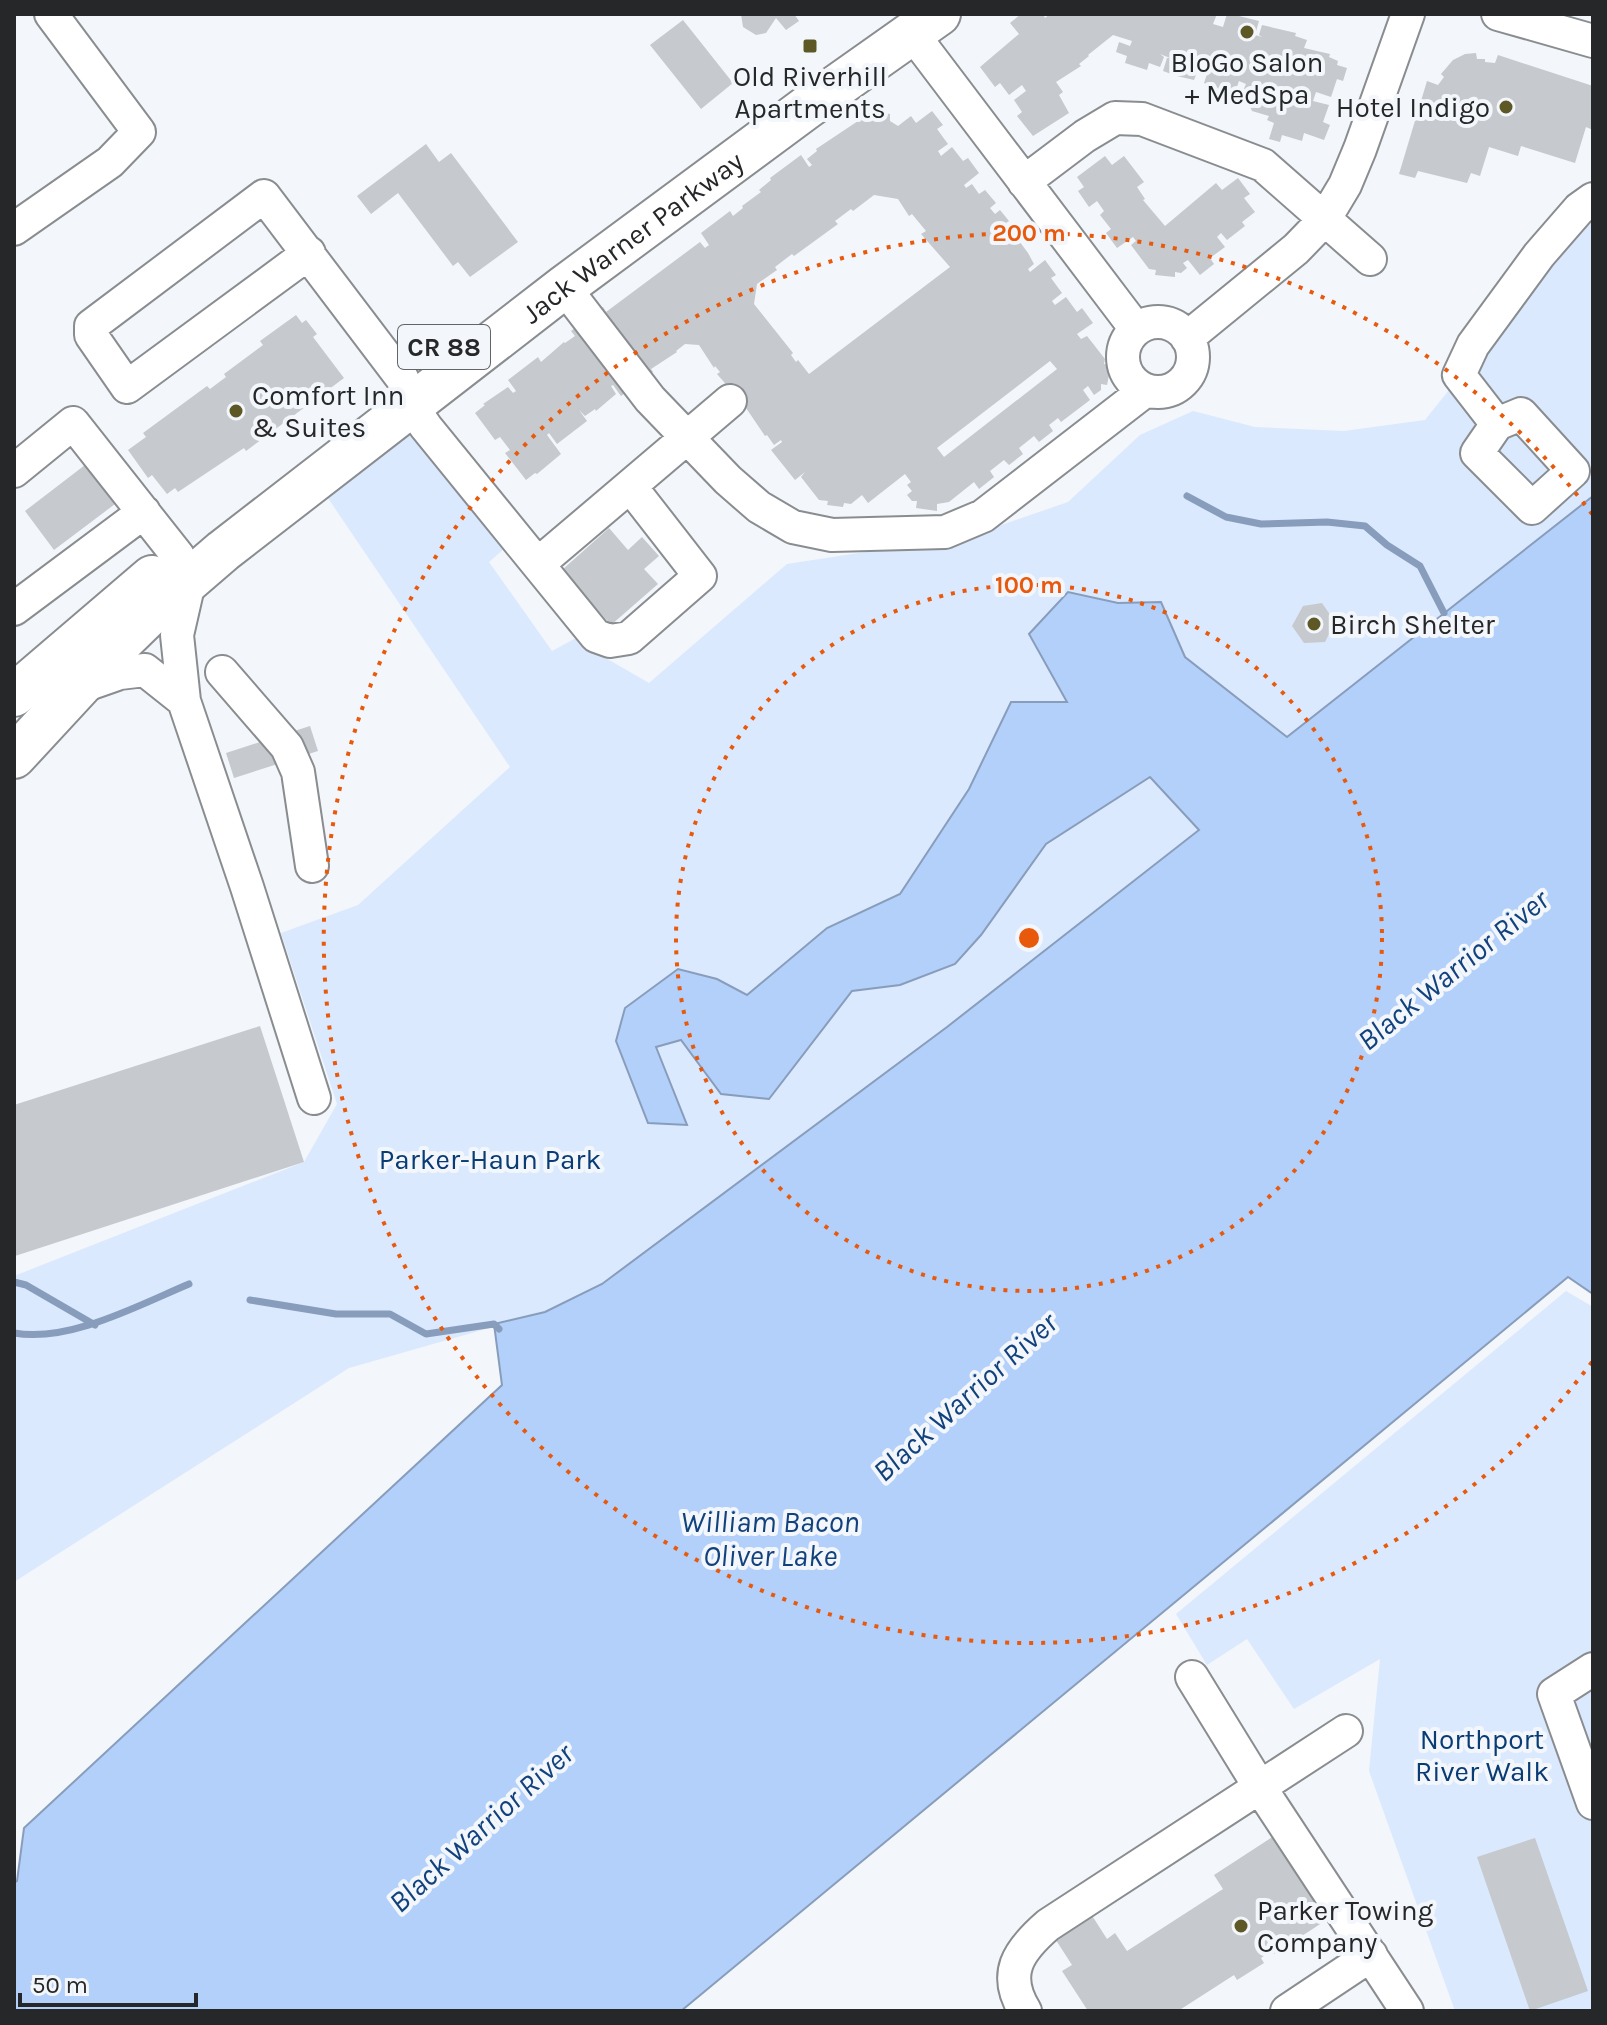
<svg xmlns="http://www.w3.org/2000/svg" width="1607" height="2025" font-family="Karla,sans-serif">
<style>
.green{fill:#dae9fd}
.water{fill:#b2d0f9;stroke:#889dbb;stroke-width:2}
.lines{fill:none;stroke-linecap:round;stroke-linejoin:round}
.stream{stroke:#889dbb;stroke-width:7}
.building{fill:#c6c9cd;fill-rule:evenodd}
.minor-casing{stroke:#8a8d90;stroke-width:36}
.major-casing{stroke:#8a8d90;stroke-width:46}
.minor{stroke:#fff;stroke-width:32}
.major{stroke:#fff;stroke-width:42}
.ring{fill:none;stroke:#e8590c;stroke-width:4;stroke-dasharray:4 8}
.poi-dot{fill:#5d5825;stroke:#f3f6fa;stroke-width:3}
.labels{text-anchor:middle;stroke-width:8;stroke-linejoin:round;paint-order:stroke}
.shield{fill:#f3f6fa;stroke:#646568;stroke-width:2}
.shield-label{font-size:26px;font-weight:bold;fill:#262729}
.poi-label{font-size:28px;fill:#262729;stroke:#f3f6fa;text-anchor:start}
.street-label{font-size:28px;fill:#262729;stroke:#f3f6fa}
.park-label{font-size:28px;fill:#093b75;stroke:#f3f6fa}
.water-label{font-size:30px;font-style:italic;fill:#12427d;stroke:#f3f6fa}
.centre{fill:#e8590c;stroke:#f3f6fa;stroke-width:4}
.ring-label{font-size:24px;text-anchor:middle;font-weight:bold;fill:#e8590c;stroke:#f3f6fa;stroke-width:8;stroke-linejoin:round;paint-order:stroke}
</style>
<rect width="100%" height="100%" fill="#f3f6fa"/>
<!-- green -->
<path class="green" d="M 1593,221 L 1593,496 L 1287,737 L 1185,657 L 1161,602 L 1118,603 L 1068,592 L 1029,634 L 1067,702 L 1011,703 L 969,789 L 900,894 L 827,928 L 747,995 L 717,978 L 625,1008 L 648,1122 L 686,1125 L 656,1047 L 681,1040 L 721,1094 L 769,1099 L 852,991 L 900,985 L 981,935 L 1046,844 L 1151,777 L 1199,831 L 947,1027 L 602,1284 L 545,1312 L 349,1368 L 14,1582 L 14,1276 L 304,1162 L 337,1104 L 281,933 L 358,905 L 510,767 L 311,473 L 391,411 L 505,548 L 489,562 L 552,651 L 578,637 L 597,653 L 649,683 L 787,564 L 970,536 L 1068,502 L 1140,435 L 1193,411 L 1255,427 L 1344,431 L 1425,420 L 1565,245 Z
M 1566,1291 L 1593,1307 L 1593,2011 L 1455,2011 L 1369,1771 L 1380,1659 L 1294,1709 L 1247,1639 L 1207,1665 L 1176,1614 Z"/>
<!-- water -->
<path class="water" d="M 1593,496 L 1593,1294 L 1568,1277 L 681,2011 L 14,2011 L 14,1883 L 17,1881 L 24,1828 L 502,1385 L 494,1324 L 545,1312 L 602,1284 L 947,1027 L 1199,830 L 1150,777 L 1046,844 L 981,935 L 955,964 L 900,985 L 852,991 L 769,1099 L 721,1094 L 681,1040 L 656,1047 L 687,1125 L 648,1123 L 616,1041 L 625,1008 L 678,969 L 717,979 L 747,995 L 827,928 L 900,894 L 969,789 L 1011,702 L 1067,702 L 1029,634 L 1068,592 L 1118,603 L 1161,602 L 1185,657 L 1287,737 Z"/>
<g class="lines">
<!-- stream -->
<path class="stream" d="M 1187,496 L 1226,517 L 1261,524 L 1327,522 L 1365,526 L 1387,545 L 1420,566 L 1444,613
M 14,1282 L 26,1285 L 95,1325
M 250,1300 L 336,1314 L 390,1314 L 426,1334 L 494,1324 L 499,1329
M 14,1333 C 69,1343 139,1305 189,1284"/>
</g>
<!-- building -->
<path class="building" d="M 741,14 L 794,14 L 799,21 L 786,30 L 776,18 L 766,33 L 756,35 L 743,27 Z
M 1021,14 L 1043,14 L 1045,18 L 1050,14 L 1217,14 L 1213,24 L 1223,27 L 1227,14 L 1231,14 L 1259,21 L 1255,35 L 1262,37 L 1259,35 L 1262,25 L 1296,33 L 1295,36 L 1307,40 L 1304,48 L 1330,54 L 1329,57 L 1338,61 L 1337,65 L 1347,68 L 1343,81 L 1337,79 L 1331,97 L 1316,92 L 1313,101 L 1329,105 L 1323,122 L 1330,125 L 1324,140 L 1304,133 L 1302,141 L 1282,135 L 1280,142 L 1269,139 L 1274,123 L 1267,120 L 1269,116 L 1252,111 L 1243,91 L 1246,84 L 1239,81 L 1234,95 L 1221,90 L 1204,83 L 1209,68 L 1200,65 L 1194,80 L 1177,76 L 1163,71 L 1167,58 L 1170,58 L 1160,54 L 1164,57 L 1160,67 L 1149,63 L 1147,70 L 1125,63 L 1127,56 L 1116,52 L 1119,42 L 1130,46 L 1132,41 L 1113,35 L 1088,55 L 1089,56 L 1079,64 L 1081,66 L 1056,82 L 1063,92 L 1059,95 L 1069,113 L 1033,136 L 1017,116 L 1022,112 L 1014,100 L 1026,91 L 1022,85 L 1009,95 L 1000,83 L 995,87 L 980,67 L 1019,34 L 1010,23 Z
M 683,20 L 733,83 L 701,109 L 650,45 Z
M 1476,53 L 1477,59 L 1485,59 L 1485,62 L 1495,63 L 1498,55 L 1593,86 L 1593,130 L 1586,127 L 1575,163 L 1521,146 L 1518,156 L 1489,147 L 1480,176 L 1471,173 L 1467,183 L 1418,171 L 1415,178 L 1399,174 L 1427,81 L 1438,85 L 1444,77 L 1441,74 L 1453,60 L 1465,54 Z
M 870,111 L 890,114 L 890,121 L 898,126 L 911,116 L 916,123 L 932,111 L 943,125 L 937,129 L 948,144 L 938,151 L 941,156 L 952,147 L 963,161 L 968,158 L 979,173 L 964,185 L 966,188 L 972,184 L 979,194 L 985,190 L 996,203 L 990,208 L 995,214 L 1000,210 L 1009,221 L 1006,223 L 1013,232 L 1011,234 L 1015,239 L 1017,238 L 1028,253 L 1034,264 L 1028,269 L 1030,272 L 1045,260 L 1056,275 L 1051,278 L 1062,293 L 1052,301 L 1055,305 L 1066,297 L 1077,312 L 1082,308 L 1093,323 L 1077,334 L 1081,339 L 1087,336 L 1105,359 L 1104,364 L 1111,365 L 1107,385 L 1101,384 L 1101,390 L 1094,395 L 1088,386 L 1083,390 L 1090,400 L 1061,422 L 1058,418 L 1049,425 L 1053,431 L 1039,442 L 1034,436 L 1019,448 L 1023,454 L 1009,465 L 1004,460 L 990,471 L 994,477 L 979,489 L 974,482 L 949,502 L 937,504 L 937,511 L 916,508 L 917,501 L 912,501 L 907,495 L 912,491 L 907,485 L 911,482 L 905,474 L 868,503 L 862,495 L 851,504 L 844,503 L 843,507 L 827,505 L 828,501 L 819,500 L 801,477 L 805,472 L 795,480 L 771,450 L 782,442 L 781,440 L 774,445 L 767,435 L 765,436 L 744,405 L 717,374 L 720,372 L 715,366 L 714,368 L 699,345 L 685,344 L 676,351 L 677,352 L 651,369 L 653,372 L 621,396 L 613,385 L 611,386 L 616,394 L 596,411 L 595,409 L 585,416 L 579,410 L 587,421 L 557,444 L 549,433 L 547,435 L 561,454 L 537,474 L 535,473 L 526,480 L 505,453 L 510,450 L 500,437 L 495,440 L 475,413 L 485,405 L 483,404 L 508,387 L 513,393 L 516,391 L 508,380 L 538,357 L 541,362 L 564,342 L 565,343 L 575,336 L 571,331 L 603,307 L 606,312 L 700,242 L 705,248 L 709,245 L 701,233 L 730,211 L 733,216 L 743,208 L 742,206 L 761,192 L 759,190 L 771,180 L 770,178 L 801,155 L 809,167 L 812,165 L 807,159 L 817,151 L 816,149 L 864,117 L 869,118 ZM 874,195 L 898,199 L 909,216 L 912,214 L 926,231 L 921,234 L 950,267 L 809,374 L 798,360 L 796,362 L 791,355 L 793,353 L 754,304 L 757,284 L 777,270 L 775,267 L 792,254 L 794,256 L 838,224 L 835,221 L 851,209 L 853,211 ZM 1050,361 L 1057,369 L 944,457 L 937,448 Z
M 426,144 L 439,162 L 451,153 L 518,242 L 470,277 L 458,262 L 453,266 L 398,193 L 371,214 L 357,196 Z
M 1105,156 L 1112,165 L 1124,156 L 1144,182 L 1137,187 L 1145,199 L 1143,200 L 1165,226 L 1216,183 L 1222,190 L 1238,178 L 1250,194 L 1244,198 L 1255,212 L 1242,222 L 1245,226 L 1227,240 L 1221,233 L 1217,237 L 1225,247 L 1210,258 L 1214,264 L 1200,275 L 1188,260 L 1183,263 L 1187,268 L 1181,273 L 1175,272 L 1175,277 L 1155,275 L 1156,270 L 1149,269 L 1131,245 L 1136,241 L 1133,237 L 1117,248 L 1106,233 L 1111,229 L 1100,215 L 1104,211 L 1097,201 L 1089,207 L 1078,191 L 1084,187 L 1077,177 Z
M 296,315 L 302,323 L 306,320 L 317,334 L 313,337 L 344,378 L 246,451 L 244,448 L 178,492 L 175,488 L 167,494 L 152,475 L 148,478 L 128,450 L 146,437 L 143,433 L 207,386 L 210,389 L 226,377 L 224,374 L 263,345 L 260,341 Z
M 85,465 L 115,504 L 54,550 L 25,511 Z
M 609,528 L 628,550 L 642,537 L 659,556 L 644,569 L 658,584 L 611,625 L 562,570 Z
M 1322,603 L 1335,622 L 1325,642 L 1304,643 L 1292,626 L 1303,606 Z
M 310,726 L 318,751 L 234,778 L 226,753 Z
M 260,1026 L 304,1162 L 15,1256 L 14,1105 Z
M 1274,1836 L 1328,1919 L 1274,1954 L 1272,1950 L 1261,1958 L 1264,1963 L 1237,1980 L 1234,1975 L 1178,2011 L 1088,2011 L 1062,1971 L 1072,1965 L 1054,1937 L 1091,1914 L 1107,1939 L 1115,1933 L 1127,1951 L 1223,1889 L 1214,1875 Z
M 1535,1838 L 1588,1991 L 1530,2011 L 1477,1857 Z"/>
<g class="lines">
<!-- minor casing -->
<g class="minor-casing">
<path id="minor" d="M 1498,14 L 1593,41
M 911,32 L 1136,329
M 1024,182 L 1085,136 L 1115,118 L 1142,119 L 1263,165 L 1370,259
M 14,229 L 110,162 L 139,132 L 51,14
M 309,253 L 127,387 L 91,335 L 91,326 L 264,196 L 402,378
M 564,287 L 650,399 L 728,480 L 759,507 L 793,527 L 832,535 L 945,532 L 983,516 L 1146,390
M1123 357a35 35 0 1 1 70 0a35 35 0 1 1-70 0Z
M 1187,338 L 1296,249 L 1324,220 L 1345,185 L 1360,149 L 1408,14
M 412,407 L 426,427 L 596,636 L 610,641 L 629,638 L 700,576 L 630,486 L 538,564
M 1521,414 L 1573,471 L 1532,508 L 1477,453 L 1497,424 Z
M 1497,424 L 1459,375 L 1473,345 L 1539,255 L 1579,209 L 1593,199
M 14,471 L 73,423 L 178,556
M 630,486 L 730,401
M 190,578 L 177,635 L 184,701 L 247,887 L 314,1098
M 14,609 L 144,512
M 222,672 L 287,747 L 298,772 L 312,866
M 80,687 L 120,673 L 145,670 L 184,701
M 1593,1669 L 1554,1694 L 1593,1803
M 1192,1677 L 1261,1789 L 1407,2011
M 1025,2011 C 1002,1974 1018,1951 1048,1925 L 1346,1731
M 1287,2011 L 1371,1955"/>
</g>
<!-- major casing -->
<g class="major-casing">
<g id="major">
<path d="M 14,695 L 152,577"/>
<path id="s1" d="M 14,757 L 113,650 L 151,613 L 223,551 L 564,287 L 806,108 L 939,14"/>
</g>
</g>
<!-- minor -->
<use href="#minor" class="minor"/>
<!-- major -->
<use href="#major" class="major"/>
</g>
<!-- distance rings -->
<g class="ring">
<circle cx="1029" cy="938" r="353"/>
<path d="M1592 1362A705 705 0 1 1 1592 514"/>
</g>
<!-- markers -->
<g class="poi-dot">
<circle cx="1247" cy="32" r="8"/>
<rect x="802" y="38" width="16" height="16" rx="4"/>
<circle cx="1506" cy="107" r="8"/>
<circle cx="236" cy="411" r="8"/>
<circle cx="1314" cy="624" r="8"/>
<circle cx="1241" cy="1926" r="8"/>
</g>
<g class="labels">
<!-- shield labels -->
<rect class="shield" x="398" y="325" width="92" height="44" rx="6"/>
<g class="shield-label">
<text x="444" y="356">CR 88</text>
</g>
<!-- poi labels -->
<g class="poi-label">
<text x="1247" y="72" text-anchor="middle">BloGo Salon<tspan x="1247" dy="32">+ MedSpa</tspan></text>
<text x="810" y="86" text-anchor="middle">Old Riverhill<tspan x="810" dy="32">Apartments</tspan></text>
<text x="1490" y="117" text-anchor="end">Hotel Indigo</text>
<text x="252" y="405">Comfort Inn<tspan x="252" dy="32">&amp; Suites</tspan></text>
<text x="1330" y="634">Birch Shelter</text>
<text x="1257" y="1920">Parker Towing<tspan x="1257" dy="32">Company</tspan></text>
</g>
<!-- street labels -->
<g class="street-label">
<text dy="10" stroke="none"><textPath href="#s1" startOffset="810">Jack Warner Parkway</textPath></text>
</g>
<!-- park labels -->
<g class="park-label">
<text x="490" y="1169">Parker-Haun Park</text>
<text x="1482" y="1749">Northport<tspan x="1482" dy="32">River Walk</tspan></text>
</g>
<!-- water labels -->
<g class="water-label">
<text transform="translate(1453 970) rotate(-39)" y="10">Black Warrior River</text>
<text transform="translate(965 1397) rotate(-42)" y="10">Black Warrior River</text>
<text x="770" y="1532">William Bacon<tspan x="770" dy="34">Oliver Lake</tspan></text>
<text transform="translate(481 1828) rotate(-42)" y="10">Black Warrior River</text>
</g>
</g>
<circle cx="1029" cy="938" r="12" class="centre"/>
<g class="ring-label">
<text x="1029" y="241">200 m</text>
<text x="1029" y="593">100 m</text>
</g>
<!-- border -->
<rect width="1607" height="2025" fill="none" stroke="#262729" stroke-width="32"/>
<!-- scale -->
<path d="M20 1993v12h176v-12" fill="none" stroke="#262729" stroke-width="4"/>
<text x="32" y="1993" font-size="24" fill="#262729" stroke="#f3f6fa" stroke-width="6" paint-order="stroke">50 m</text>
</svg>
